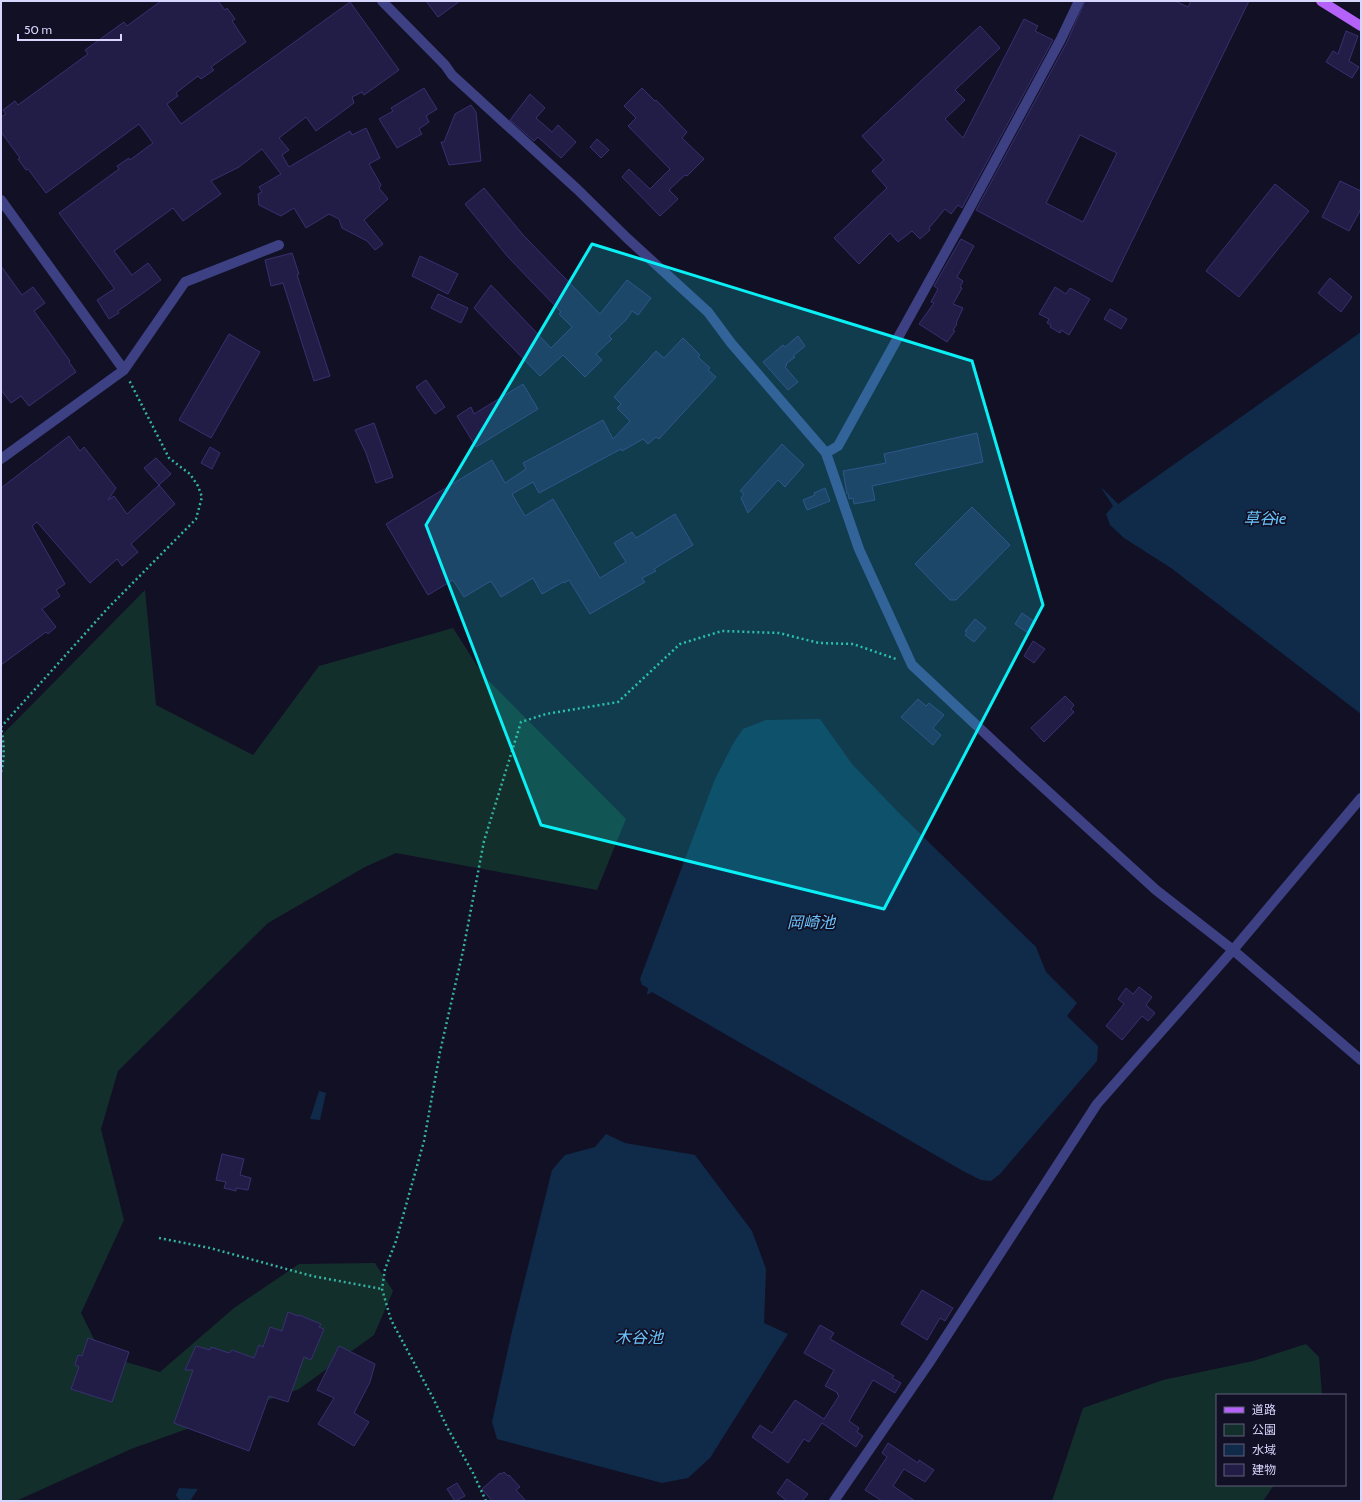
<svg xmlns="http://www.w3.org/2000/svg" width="1362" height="1502" font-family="Cabin,'Noto Sans JP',sans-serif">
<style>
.green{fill:#132f2c}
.water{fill:#102a49}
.building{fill:#221d46;stroke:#383071;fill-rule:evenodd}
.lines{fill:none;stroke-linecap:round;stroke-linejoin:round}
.path{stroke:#34b3a1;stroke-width:2.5;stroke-dasharray:2 3;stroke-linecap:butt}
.minor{stroke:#3d4082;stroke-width:10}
.major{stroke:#b462f9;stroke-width:10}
.marked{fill:#0af0f5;fill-opacity:0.2;stroke:#0af0f5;stroke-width:3;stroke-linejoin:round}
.labels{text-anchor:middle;stroke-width:3.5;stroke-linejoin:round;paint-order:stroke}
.water-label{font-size:16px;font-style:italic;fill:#68c2f9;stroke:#121025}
</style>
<rect width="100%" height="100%" fill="#121025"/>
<!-- green -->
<path class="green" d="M 145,590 L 156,705 L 253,755 L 319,666 L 453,628 L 483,675 L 626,819 L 597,890 L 396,853 L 365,867 L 268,923 L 118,1071 L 101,1129 L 124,1220 L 81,1313 L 102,1355 L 160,1372 L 234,1308 L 299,1264 L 375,1263 L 393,1291 L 374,1335 L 299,1389 L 131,1449 L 16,1501 L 1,1501 L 1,736 Z
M 1306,1344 L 1319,1357 L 1322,1395 L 1217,1395 L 1217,1485 L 1274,1485 L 1263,1501 L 1052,1501 L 1083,1408 L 1163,1380 L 1253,1361 Z"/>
<!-- water -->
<path class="water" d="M 1361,332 L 1361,714 L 1171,568 L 1124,538 L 1110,525 L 1106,514 L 1113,506 L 1100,486 L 1118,504 Z
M 820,719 L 852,764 L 897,811 L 1036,947 L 1046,972 L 1077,1003 L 1067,1016 L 1098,1046 L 1097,1061 L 1000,1174 L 991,1181 L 981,1180 L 963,1171 L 652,992 L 647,995 L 648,988 L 642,985 L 640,979 L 715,779 L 734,742 L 743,729 L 766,720 Z
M 319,1091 L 326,1093 L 320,1120 L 310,1119 Z
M 606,1134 L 625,1143 L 695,1155 L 752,1231 L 766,1269 L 764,1323 L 788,1334 L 710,1458 L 688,1478 L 662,1483 L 497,1439 L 492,1422 L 512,1331 L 552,1170 L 565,1155 L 595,1147 Z
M 179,1488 L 198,1489 L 190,1501 C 184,1501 179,1502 176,1495 Z"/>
<!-- building -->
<path class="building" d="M 161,1 L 218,1 L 225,10 L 227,8 L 235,19 L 232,21 L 246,42 L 211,67 L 214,70 L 201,79 L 198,76 L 176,93 L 178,96 L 167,104 L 181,124 L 350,2 L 399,70 L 364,95 L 362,92 L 352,97 L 354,103 L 316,131 L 306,117 L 279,138 L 289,150 L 282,155 L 289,167 L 350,131 L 352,135 L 366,128 L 380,158 L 369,164 L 381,185 L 379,188 L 388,199 L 364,220 L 383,244 L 375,250 L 367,241 L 342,228 L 339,219 L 329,214 L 306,228 L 294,208 L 281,216 L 259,205 L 258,194 L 262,192 L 259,187 L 281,174 L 262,149 L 239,167 L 211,181 L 221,194 L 183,221 L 173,208 L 114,251 L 132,275 L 148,263 L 161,280 L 118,311 L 119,313 L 109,319 L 97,300 L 114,289 L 114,288 L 59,213 L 119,169 L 117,166 L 129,158 L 130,160 L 153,143 L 139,124 L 46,193 L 28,169 L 26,170 L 18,159 L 20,158 L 1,132 L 1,117 L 6,114 L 3,110 L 15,101 L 18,105 L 88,54 L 85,50 L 124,22 L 127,26 Z
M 426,1 L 460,1 L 438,17 Z
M 1085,1 L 1175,1 L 1188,7 L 1191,1 L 1249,1 L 1112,282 L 976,210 L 1067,42 ZM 1080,135 L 1117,153 L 1083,222 L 1046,203 Z
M 1024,19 L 1038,26 L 1035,31 L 1053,40 L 962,208 L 958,205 L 951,214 L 945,209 L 929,228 L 930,230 L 920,239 L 912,231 L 898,242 L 890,233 L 859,264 L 834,238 L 887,188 L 872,171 L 884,160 L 862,136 L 980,26 L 1000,48 L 955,90 L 965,100 L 945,119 L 963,138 Z
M 1346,31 L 1358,36 L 1349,61 L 1359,67 L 1352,78 L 1326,62 L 1333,51 L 1338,54 Z
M 424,88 L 437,109 L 426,116 L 429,122 L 419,129 L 422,134 L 397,148 L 379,119 L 393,111 L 391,108 Z
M 642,88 L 655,101 L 656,100 L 687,132 L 682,138 L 704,159 L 687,176 L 685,175 L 669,190 L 678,199 L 660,216 L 622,177 L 629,169 L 650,189 L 670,169 L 628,126 L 636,118 L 624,106 Z
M 530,94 L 545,108 L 536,118 L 552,132 L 558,125 L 576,142 L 561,158 L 538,137 L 534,141 L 510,120 Z
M 471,105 L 476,112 L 481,161 L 449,165 L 441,142 L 444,142 L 455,114 Z
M 597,139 L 609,150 L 601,158 L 590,147 Z
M 1340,181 L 1361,191 L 1361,209 L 1349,231 L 1322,217 Z
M 1275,184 L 1309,211 L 1239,297 L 1206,271 Z
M 484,188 L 524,236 L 600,314 L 627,280 L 651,298 L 638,315 L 632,311 L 626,320 L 609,336 L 612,339 L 596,354 L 602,360 L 585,377 L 563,355 L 540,376 L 474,308 L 491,285 L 551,348 L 572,327 L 559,314 L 561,312 L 508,257 L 465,204 Z
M 961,239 L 974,246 L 957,277 L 963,281 L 960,287 L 962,288 L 953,304 L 963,308 L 956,323 L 957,324 L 953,330 L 955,331 L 947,342 L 919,324 L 934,303 L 931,302 L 938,289 L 934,286 Z
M 292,253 L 299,274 L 297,275 L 330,376 L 314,381 L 283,283 L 271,286 L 265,260 Z
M 420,256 L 458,274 L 448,294 L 412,276 Z
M 1,266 L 22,295 L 33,287 L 45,303 L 34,311 L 70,361 L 69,362 L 76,372 L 29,406 L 21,396 L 11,403 L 1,390 Z
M 1330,278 L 1352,297 L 1341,312 L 1318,293 Z
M 1055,287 L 1066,294 L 1070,288 L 1090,299 L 1069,335 L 1061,330 L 1060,333 L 1050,327 L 1051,325 L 1047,323 L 1049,319 L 1039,314 Z
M 438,294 L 468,308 L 461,323 L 431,308 Z
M 1110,309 L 1127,319 L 1121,329 L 1104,319 Z
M 229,334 L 260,352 L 211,438 L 179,420 Z
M 798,336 L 805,346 L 793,356 L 795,357 L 786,364 L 787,365 L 785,367 L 798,382 L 788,390 L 763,362 L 783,345 L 785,347 Z
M 683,338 L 700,355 L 698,357 L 710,368 L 708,370 L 716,377 L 659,439 L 656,437 L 648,444 L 643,439 L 622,451 L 621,449 L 539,493 L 533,482 L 512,494 L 525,516 L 553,499 L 600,578 L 626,562 L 614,543 L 632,532 L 636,538 L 675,514 L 693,545 L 654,569 L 656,571 L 642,578 L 645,582 L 590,614 L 569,580 L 564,583 L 563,582 L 542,594 L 533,578 L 501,597 L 491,581 L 464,597 L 453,580 L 428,595 L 386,524 L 492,460 L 505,483 L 526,469 L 523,463 L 603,420 L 613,439 L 630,421 L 617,408 L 621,404 L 614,397 L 656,351 L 664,358 Z
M 426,380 L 445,407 L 435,414 L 416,387 Z
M 523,384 L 538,409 L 476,447 L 457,416 L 471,407 L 474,414 Z
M 374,423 L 393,477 L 376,483 L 366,453 L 355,430 Z
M 977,433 L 983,462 L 872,486 L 875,500 L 854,504 L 853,498 L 849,499 L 848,493 L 847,494 L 843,471 L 886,463 L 884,454 Z
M 69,436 L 80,451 L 84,447 L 116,488 L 108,500 L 114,496 L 127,514 L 159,485 L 175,504 L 131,544 L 138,552 L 122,566 L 117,559 L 90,583 L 37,522 L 32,526 L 65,584 L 56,590 L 60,596 L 42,609 L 56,627 L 48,634 L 46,632 L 1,665 L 1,488 Z
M 782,444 L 804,465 L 785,487 L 778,480 L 748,513 L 741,498 L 744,494 L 740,491 Z
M 210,447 L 220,453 L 212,469 L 201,463 Z
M 156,458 L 171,474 L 159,485 L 144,468 Z
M 825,488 L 830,501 L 807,510 L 803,500 L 815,495 L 814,493 Z
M 972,507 L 1010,545 L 956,600 L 950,600 L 915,564 Z
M 1022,613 L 1035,622 L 1028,633 L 1015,624 Z
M 975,619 L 986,628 L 974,642 L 965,635 L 967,632 L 965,631 Z
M 1033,641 L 1045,649 L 1034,663 L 1024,656 Z
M 1065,696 L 1074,705 L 1071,709 L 1074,712 L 1044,742 L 1031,728 Z
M 918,699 L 926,706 L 929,703 L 944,715 L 933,728 L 941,735 L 933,745 L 901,717 Z
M 1139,987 L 1152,997 L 1146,1005 L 1155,1013 L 1148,1021 L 1142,1016 L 1122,1040 L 1106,1026 L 1124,1004 L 1118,999 L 1126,988 L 1133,994 Z
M 222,1154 L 244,1159 L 240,1175 L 251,1178 L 248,1190 L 236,1188 L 236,1191 L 224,1188 L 226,1182 L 216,1180 Z
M 922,1290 L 953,1308 L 945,1321 L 940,1318 L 927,1340 L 901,1324 Z
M 288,1312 L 298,1316 L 299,1315 L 321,1324 L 319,1327 L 324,1329 L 311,1360 L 304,1357 L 288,1402 L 269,1396 L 249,1451 L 174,1423 L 193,1370 L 185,1370 L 196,1346 L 210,1350 L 211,1347 L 229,1353 L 232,1350 L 254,1358 L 259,1345 L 263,1347 L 270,1327 L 282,1331 Z
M 820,1325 L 834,1333 L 830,1339 L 894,1376 L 892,1378 L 901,1383 L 895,1393 L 873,1380 L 849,1421 L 859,1428 L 857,1432 L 863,1436 L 856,1447 L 822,1423 L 809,1442 L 804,1439 L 788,1463 L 752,1437 L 760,1425 L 772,1433 L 795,1400 L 824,1419 L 839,1396 L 837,1394 L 838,1393 L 825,1386 L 834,1370 L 804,1353 Z
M 88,1338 L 129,1352 L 112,1402 L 71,1389 L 79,1367 L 75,1365 L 78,1355 L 82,1356 Z
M 339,1346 L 375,1364 L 370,1382 L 354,1413 L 369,1422 L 354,1446 L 318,1424 L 334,1398 L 317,1390 Z
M 888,1443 L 918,1463 L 919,1460 L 934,1470 L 925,1482 L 904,1469 L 893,1486 L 915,1501 L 882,1501 L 865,1490 L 887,1457 L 882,1453 Z
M 504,1472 L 508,1476 L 509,1475 L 520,1487 L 516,1490 L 526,1501 L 492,1501 L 482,1489 L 500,1473 L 501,1474 Z
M 787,1479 L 808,1494 L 802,1501 L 787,1501 L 777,1493 Z
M 457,1483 L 465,1496 L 455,1501 L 447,1489 Z"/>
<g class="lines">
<!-- path -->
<path class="path" d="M 1,772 C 5,757 4,743 1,727 L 108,608 L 196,519 L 202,497 L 198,486 L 190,474 L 169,458 L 129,380
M 159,1238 L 210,1248 L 312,1276 L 382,1289
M 486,1501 L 473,1473 L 448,1429 L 433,1398 L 391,1320 L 382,1289 L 385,1269 L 396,1241 L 424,1141 L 440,1052 L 463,951 L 484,841 L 521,722 L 546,714 L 618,702 L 680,644 L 722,631 L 779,633 L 819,643 L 853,644 L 896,659"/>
<!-- minor -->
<path class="minor" d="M 382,1 L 445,65 L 452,75 L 577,189 L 628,239 L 708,312 L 731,343 L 826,453 L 859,549 L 912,665 L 1021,767 L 1156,890 L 1233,950 L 1361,1060
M 1,200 L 124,370
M 826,453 L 838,446 L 967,213 L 1061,39 L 1079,1
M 1,459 L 124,370 L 185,282 L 279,245
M 834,1501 L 929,1363 L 1097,1104 L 1233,950 L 1361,798"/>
<!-- major -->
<path class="major" d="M 1321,1 L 1361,26"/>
</g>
<!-- marked area -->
<path class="marked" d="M 592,244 L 972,361 L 1043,605 L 884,909 L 541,825 L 426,525 Z"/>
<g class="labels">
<!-- water labels -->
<g class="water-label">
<text x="1265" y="524">草谷ie</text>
<text x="811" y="928">岡崎池</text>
<text x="639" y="1343">木谷池</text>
</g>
</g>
<!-- border -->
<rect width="1362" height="1502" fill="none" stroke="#d7d6fd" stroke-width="4"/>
<!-- legend -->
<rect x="1216" y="1394" width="130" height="92" fill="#121025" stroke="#615f7b"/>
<rect x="1224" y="1407" width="20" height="6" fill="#b462f9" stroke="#615f7b"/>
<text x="1252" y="1414" font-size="12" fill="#d7d6fd">道路</text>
<rect x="1224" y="1424" width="20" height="12" fill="#132f2c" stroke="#615f7b"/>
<text x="1252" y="1434" font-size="12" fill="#d7d6fd">公園</text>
<rect x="1224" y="1444" width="20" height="12" fill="#102a49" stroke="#615f7b"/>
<text x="1252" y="1454" font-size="12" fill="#d7d6fd">水域</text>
<rect x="1224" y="1464" width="20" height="12" fill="#221d46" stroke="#615f7b"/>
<text x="1252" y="1474" font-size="12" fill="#d7d6fd">建物</text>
<!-- scale -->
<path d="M18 34v6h103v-6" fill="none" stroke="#d7d6fd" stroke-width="2"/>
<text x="24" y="34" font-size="12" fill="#d7d6fd" stroke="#121025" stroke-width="3" paint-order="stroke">50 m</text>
</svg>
